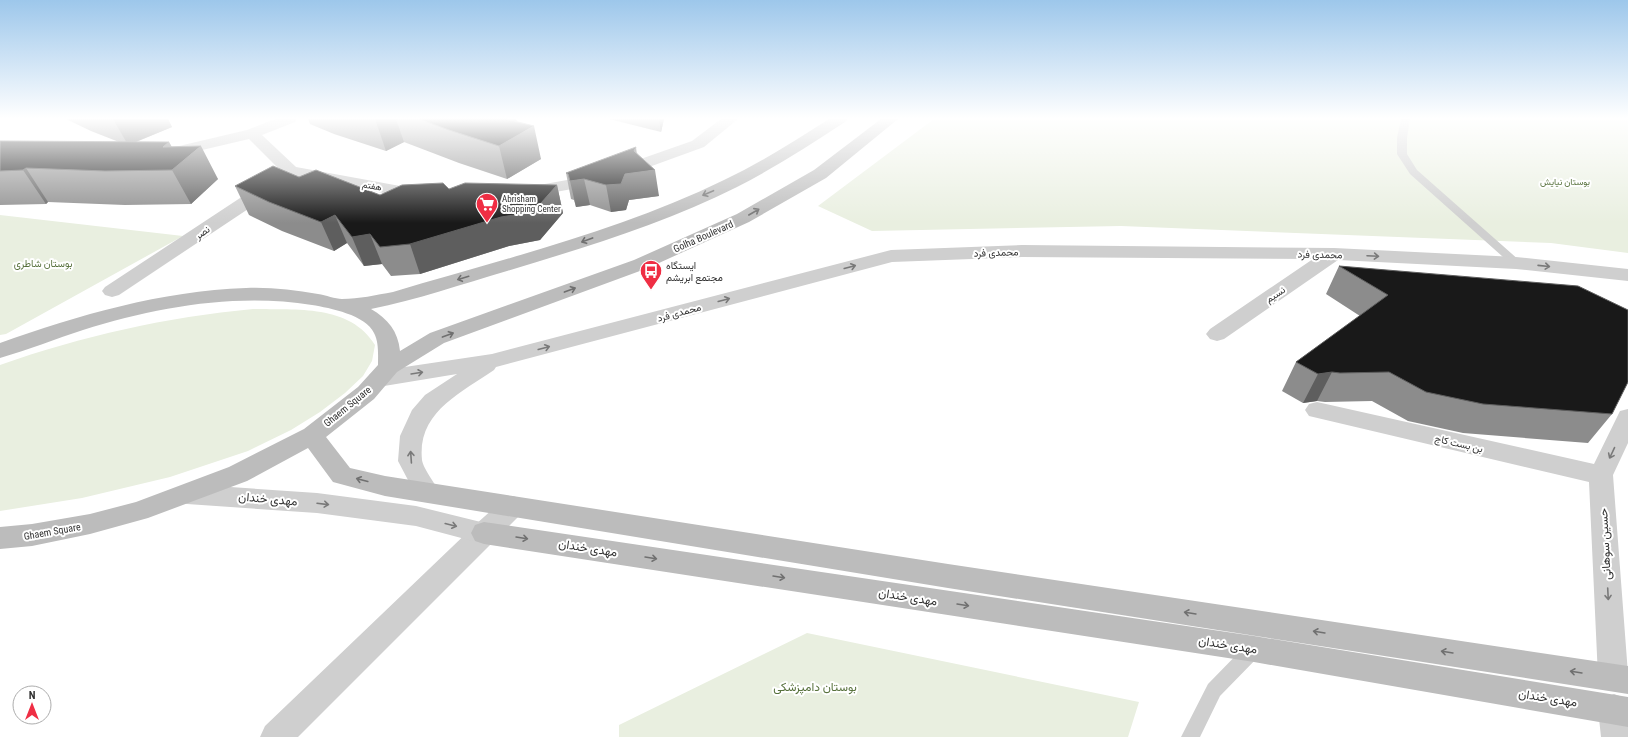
<svg xmlns="http://www.w3.org/2000/svg" width="1628" height="737" font-family="'Roboto Condensed',Vazirmatn,sans-serif">
<style>
.green{fill:#e9efe0}
.lines{fill:none;stroke-linecap:round;stroke-linejoin:round}
.service{fill:#cfcfcf;fill-rule:evenodd}
.minor{fill:#cfcfcf;fill-rule:evenodd}
.tertiary{fill:#cfcfcf;fill-rule:evenodd}
.secondary{fill:#bcbcbc;fill-rule:evenodd}
.wall{fill:#8c8c8c}
.shaded-wall{fill:#5e5e5e}
.building{fill:#191919;stroke:#5e5e5e}
.oneway{stroke:#707070}
.oneway2{stroke:#797979}
.labels{text-anchor:middle;stroke-width:4;stroke-linejoin:round;paint-order:stroke}
.far-park-label{font-size:9px;fill:#57713c;stroke:#fff}
.far-street-label{font-size:9px;fill:#323232;stroke:#fff}
.far-poi-label{font-size:9px;fill:#323232;stroke:#fff;text-anchor:start}
.street-label{font-size:10px;fill:#323232;stroke:#fff}
.park-label{font-size:10px;fill:#57713c;stroke:#fff}
.poi-label{font-size:10px;fill:#323232;stroke:#fff;text-anchor:start}
.near-street-label{font-size:12px;fill:#323232;stroke:#fff}
.near-park-label{font-size:12px;fill:#57713c;stroke:#fff}
</style>
<rect width="100%" height="100%" fill="#fff"/>
<!-- green -->
<path class="green" d="M 934,119 L 1628,119 L 1628,253 L 1551,243 L 1121,226 L 872,231 L 818,206 Z
M 0,215 L 183,236 L 6,334 L 0,335 Z
M 253,309 C 295,310 350,304 375,345 L 372,361 L 363,376 L 345,393 L 320,412 L 291,430 L 248,451 L 170,477 L 82,498 L 0,511 L 0,365 C 82,336 167,317 253,309 Z
M 807,633 L 1139,702 L 1128,737 L 619,737 L 619,725 Z"/>
<g class="lines">
<!-- service -->
<path class="service" d="M 1401,119 L 1410,119 L 1407,138 L 1407,154 L 1417,170 L 1520,261 L 1522,263 L 1520,265 L 1512,265 L 1410,174 L 1397,154 L 1397,138 Z
M 1254,641 L 1260,643 L 1263,649 L 1260,655 L 1220,696 L 1200,737 L 1181,737 L 1208,684 L 1248,643 Z"/>
<!-- minor -->
<path class="minor" d="M 275,119 L 297,119 L 295,122 L 262,135 L 296,167 L 422,190 L 428,191 L 431,195 L 428,199 L 422,200 L 285,175 L 249,139 L 168,158 L 162,156 L 160,153 L 162,150 L 247,130 Z
M 721,119 L 738,119 L 704,147 L 605,183 L 528,197 L 522,196 L 519,192 L 522,188 L 528,187 L 595,175 L 692,141 Z
M 269,182 L 275,183 L 278,187 L 275,191 L 119,295 L 112,297 L 105,295 L 102,291 L 105,287 L 263,183 Z
M 1022,245 L 1334,248 L 1516,257 L 1628,269 L 1628,281 L 1516,269 L 1338,260 L 1224,339 L 1217,341 L 1210,339 L 1206,334 L 1210,329 L 1313,259 L 1022,257 L 892,262 L 496,367 L 494,370 C 461,393 417,412 422,460 C 423,468 435,484 440,492 L 436,499 L 427,502 L 418,499 L 398,461 L 400,436 L 412,410 L 425,395 L 457,374 L 378,387 L 370,384 L 367,379 L 370,374 L 378,371 L 492,354 L 891,250 Z
M 1317,402 L 1594,464 L 1620,411 L 1628,409 L 1628,443 L 1613,475 L 1628,674 L 1624,687 L 1613,691 L 1602,687 L 1598,677 L 1589,482 L 1309,416 L 1305,410 L 1309,404 Z
M 513,496 L 522,499 L 526,506 L 522,513 L 298,737 L 260,737 L 265,726 L 475,525 L 504,499 Z
M 1614,694 L 1625,698 L 1628,705 L 1628,737 L 1601,737 L 1598,709 L 1603,698 Z"/>
<!-- tertiary -->
<path class="tertiary" d="M 187,484 L 317,493 L 416,506 L 493,525 L 497,533 L 493,541 L 484,544 L 416,526 L 317,513 L 187,504 L 178,501 L 174,494 L 178,487 Z"/>
<!-- secondary -->
<path class="secondary" d="M 829,119 L 847,119 L 845,122 C 810,145 774,168 737,187 C 666,223 583,248 507,271 C 462,284 417,300 371,309 C 388,319 398,331 400,351 L 430,333 L 634,260 L 737,214 L 814,170 L 881,119 L 898,119 L 826,178 L 749,222 L 648,268 L 444,343 L 397,372 L 374,399 L 326,437 L 350,468 L 385,476 L 948,564 L 1628,666 L 1628,694 L 948,588 L 385,496 L 333,482 L 308,448 L 247,481 L 148,518 L 90,534 L 32,546 L 0,549 L 0,527 L 32,524 L 90,514 L 136,502 L 229,467 L 304,429 L 358,387 L 378,365 C 378,355 379,342 374,333 C 366,315 330,308 312,305 C 236,293 157,307 83,330 C 55,339 28,350 0,358 L 0,343 C 79,315 161,291 246,288 C 270,287 294,290 318,294 C 326,295 335,299 342,299 C 359,299 376,295 393,292 C 504,259 619,231 724,180 C 760,163 795,141 829,119 Z
M 484,522 L 1254,636 L 1628,697 L 1628,727 L 1254,662 L 484,544 L 475,541 L 471,533 L 475,525 Z"/>
</g>
<!-- wall -->
<path class="wall" d="M 66,119 L 168,119 L 172,127 L 136,142 L 169,142 L 172,147 L 218,179 L 191,204 L 125,205 L 48,202 L 46,204 L 0,205 L 0,141 L 119,142 L 91,131 Z
M 308,119 L 516,119 L 517,122 L 541,159 L 507,179 L 459,163 L 404,142 L 386,151 L 334,134 L 310,124 Z
M 609,119 L 664,119 L 661,132 Z
M 637,153 L 659,196 L 629,200 L 626,210 L 611,212 L 590,205 L 576,207 L 574,200 L 571,199 L 566,173 Z
M 299,177 L 380,195 L 449,189 L 557,185 L 563,213 L 540,240 L 509,246 L 420,274 L 391,276 L 382,264 L 364,266 L 347,243 L 334,251 L 282,231 L 249,215 L 235,186 Z
M 1339,266 L 1612,414 L 1588,443 L 1463,433 L 1408,421 L 1372,401 L 1325,402 L 1317,401 L 1303,403 L 1282,391 L 1296,362 L 1360,316 L 1326,294 Z"/>
<!-- shaded-wall -->
<path class="shaded-wall" d="M 113,119 L 168,119 L 172,127 L 128,145 Z
M 375,119 L 396,119 L 404,142 L 386,151 Z
M 506,119 L 516,119 L 520,134 L 534,126 L 541,159 L 507,179 L 499,146 Z
M 659,119 L 664,119 L 661,132 Z
M 169,142 L 180,163 L 201,146 L 218,179 L 191,204 L 172,170 L 163,147 Z
M 636,147 L 639,172 L 655,170 L 659,196 L 629,200 L 626,210 L 611,212 L 606,185 L 634,151 Z
M 26,168 L 48,202 L 46,204 L 23,170 Z
M 584,179 L 590,205 L 576,207 L 570,181 Z
M 557,185 L 563,213 L 540,240 L 509,246 L 420,274 L 410,244 Z
M 335,215 L 347,243 L 334,251 L 321,222 Z
M 370,234 L 382,264 L 364,266 L 352,237 Z
M 1332,372 L 1317,401 L 1303,403 L 1318,374 Z"/>
<!-- building -->
<path class="building" d="M 419,119 L 506,119 L 534,126 L 499,146 L 449,130 Z
M 0,141 L 169,142 L 163,147 L 201,146 L 172,170 L 105,171 L 26,168 L 23,170 L 0,171 Z
M 636,147 L 634,151 L 655,170 L 625,174 L 621,184 L 606,185 L 584,179 L 570,181 L 568,174 L 566,173 Z
M 273,166 L 299,177 L 316,170 L 380,195 L 402,185 L 443,183 L 449,189 L 465,183 L 557,185 L 533,212 L 501,217 L 410,244 L 380,247 L 370,234 L 352,237 L 335,215 L 321,222 L 269,202 L 235,186 Z
M 1339,266 L 1578,286 L 1628,310 L 1628,382 L 1612,414 L 1483,404 L 1426,392 L 1389,372 L 1340,373 L 1332,372 L 1318,374 L 1296,362 L 1388,295 Z"/>
<!-- one-way arrows -->
<defs><path id="oneway-shaft" d="M-6 0H5M1.5-3L5.5 0L1.5 3" fill="none" stroke-width="1.6" stroke-linecap="round" stroke-linejoin="round"/></defs>
<g class="oneway">
<use href="#oneway-shaft" transform="translate(708 193) rotate(157)"/>
<use href="#oneway-shaft" transform="translate(754 212) rotate(-30)"/>
<use href="#oneway-shaft" transform="translate(587 240) rotate(160)"/>
<use href="#oneway-shaft" transform="translate(463 278) rotate(163)"/>
<use href="#oneway-shaft" transform="translate(570 290) rotate(-20)"/>
<use href="#oneway-shaft" transform="translate(448 335) rotate(-20)"/>
<use href="#oneway-shaft" transform="translate(362 480) rotate(-165)"/>
<use href="#oneway-shaft" transform="translate(522 538) rotate(9)"/>
<use href="#oneway-shaft" transform="translate(651 558) rotate(9)"/>
<use href="#oneway-shaft" transform="translate(779 577) rotate(9)"/>
<use href="#oneway-shaft" transform="translate(963 605) rotate(9)"/>
<use href="#oneway-shaft" transform="translate(1190 613) rotate(-171)"/>
<use href="#oneway-shaft" transform="translate(1319 632) rotate(-171)"/>
<use href="#oneway-shaft" transform="translate(1447 652) rotate(-171)"/>
<use href="#oneway-shaft" transform="translate(1576 672) rotate(-171)"/>
</g>
<g class="oneway2">
<use href="#oneway-shaft" transform="translate(1373 256) rotate(3)"/>
<use href="#oneway-shaft" transform="translate(1544 266) rotate(6)"/>
<use href="#oneway-shaft" transform="translate(850 267) rotate(-15)"/>
<use href="#oneway-shaft" transform="translate(724 300) rotate(-15)"/>
<use href="#oneway-shaft" transform="translate(544 348) rotate(-15)"/>
<use href="#oneway-shaft" transform="translate(417 373) rotate(-9)"/>
<use href="#oneway-shaft" transform="translate(1612 453) rotate(115)"/>
<use href="#oneway-shaft" transform="translate(411 457) rotate(-94)"/>
<use href="#oneway-shaft" transform="translate(323 504) rotate(7)"/>
<use href="#oneway-shaft" transform="translate(451 525) rotate(14)"/>
<use href="#oneway-shaft" transform="translate(1608 594) rotate(87)"/>
</g>
<!-- sky -->
<linearGradient id="sky" x2="0" y2="1"><stop stop-color="#9dc7eb"/><stop offset="0.53" stop-color="#fff"/><stop offset="1" stop-color="#fff" stop-opacity="0"/></linearGradient>
<rect width="1628" height="223" fill="url(#sky)"/>
<!-- icons -->
<defs>
<g id="supermarket-pin" transform="scale(1.15)"><path d="M0 17L-7.5 6A9.5 9.5 0 1 1 7.5 6Z" fill="#ef2e44" stroke="#fff"/><path d="M-6-5.5h2.5l.6 2H6L4.5 2H-2.5L-4.4-4H-6ZM-1.5 3.2a1.3 1.3 0 1 0 .1 0ZM3 3.2a1.3 1.3 0 1 0 .1 0Z" fill="#fff"/></g>
<g id="bus-pin" transform="scale(1.15)"><path d="M0 17L-7.5 6A9.5 9.5 0 1 1 7.5 6Z" fill="#ef2e44" stroke="#fff"/><path d="M-5-6H5V4H4V6H2V4H-2V6H-4V4H-5ZM-3.5-4V0h7V-4ZM-3.5 1.2v1.5H-2V1.2ZM2 1.2v1.5H3.5V1.2Z" fill="#fff"/></g>
</defs>
<g fill-rule="evenodd">
<use href="#supermarket-pin" x="487" y="204"/>
<use href="#bus-pin" x="651" y="271"/>
</g>
<g class="labels">
<!-- far-park labels -->
<g class="far-park-label">
<text x="1565" y="185">بوستان نیایش</text>
</g>
<!-- far-street labels -->
<g class="far-street-label">
<text transform="translate(372 186) rotate(10)" y="3">هفتم</text>
</g>
<!-- far-poi labels -->
<g class="far-poi-label">
<text x="502" y="202">Abrisham<tspan x="502" dy="10">Shopping Center</tspan></text>
</g>
<!-- street labels -->
<g class="street-label">
<text transform="translate(202 232) rotate(-35)" y="4">نصر</text>
<text transform="translate(703 236) rotate(-24)" y="4">Golha Boulevard</text>
<text transform="translate(996 252) rotate(-2)" y="4">محمدی فرد</text>
<text transform="translate(1320 254) rotate(1)" y="4">محمدی فرد</text>
<text transform="translate(1275 294) rotate(-34)" y="4">نسیم</text>
<text transform="translate(679 312) rotate(-15)" y="4">محمدی فرد</text>
<text transform="translate(347 406) rotate(-39)" y="4">Ghaem Square</text>
<text transform="translate(1459 443) rotate(13)" y="4">بن بست کاج</text>
<text transform="translate(52 531) rotate(-10)" y="4">Ghaem Square</text>
</g>
<!-- park labels -->
<g class="park-label">
<text x="43" y="267">بوستان شاطری</text>
</g>
<!-- poi labels -->
<g class="poi-label">
<text x="666" y="269">ایستگاه<tspan x="666" dy="12">مجتمع ابریشم</tspan></text>
</g>
<!-- near-street labels -->
<g class="near-street-label">
<text transform="translate(268 499) rotate(5)" y="4">مهدی خندان</text>
<text transform="translate(1605 544) rotate(-93)" y="4">حسین سوهانی</text>
<text transform="translate(588 548) rotate(9)" y="4">مهدی خندان</text>
<text transform="translate(908 597) rotate(9)" y="4">مهدی خندان</text>
<text transform="translate(1228 645) rotate(9)" y="4">مهدی خندان</text>
<text transform="translate(1548 698) rotate(9)" y="4">مهدی خندان</text>
</g>
<!-- near-park labels -->
<g class="near-park-label">
<text x="815" y="691">بوستان دامپزشکی</text>
</g>
</g>
<!-- north arrow -->
<g transform="translate(32 705)"><circle r="19" fill="#ffffff" stroke="#adadad"/>
<path d="M0-3L7 15L0 10L-7 15Z" fill="#ef2e44"/>
<text y="-6" font-size="11" font-weight="bold" text-anchor="middle" fill="#323232">N</text>
</g>
</svg>
